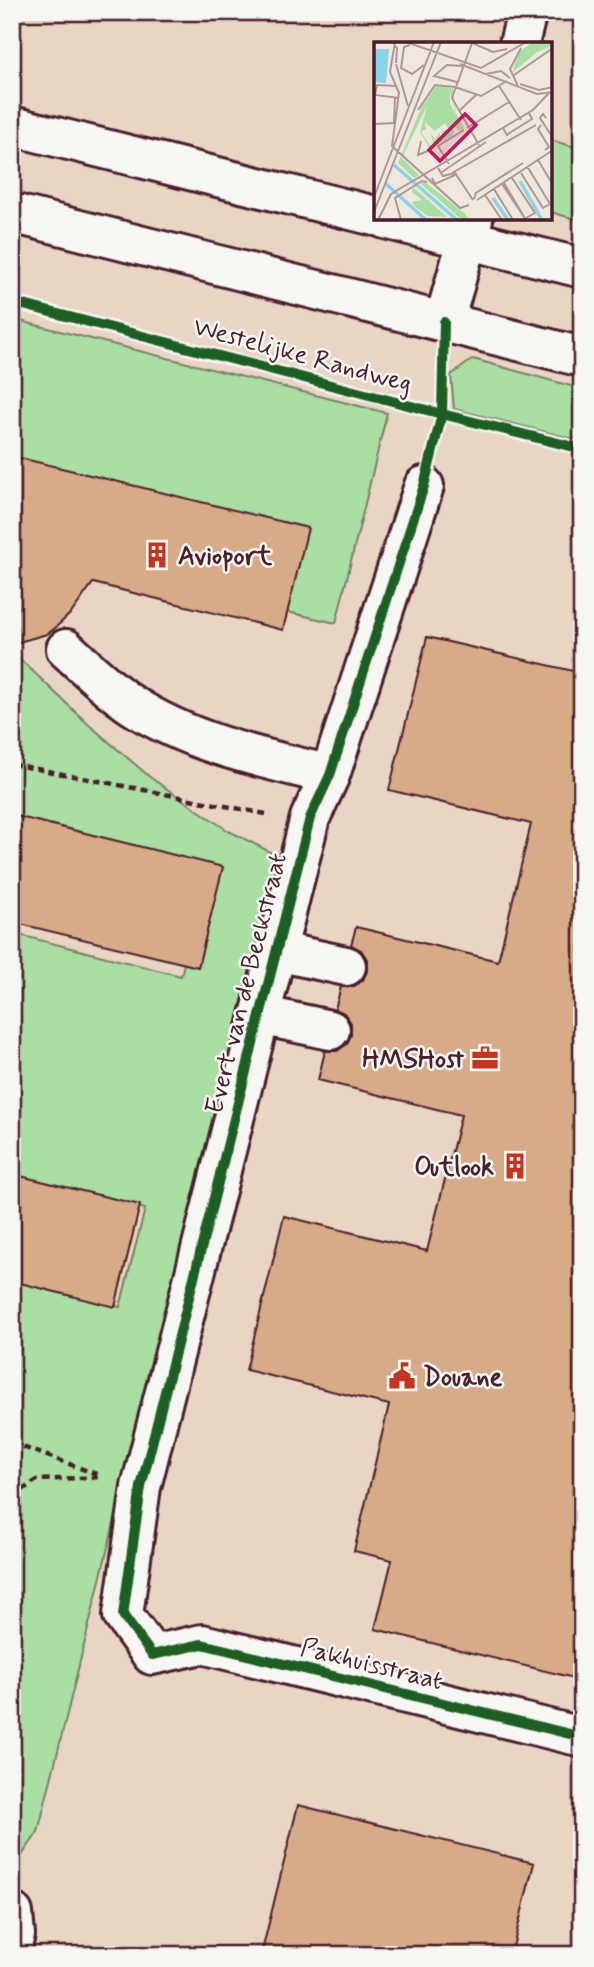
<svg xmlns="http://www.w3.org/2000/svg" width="594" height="1967" font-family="Mynerve,sans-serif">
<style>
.built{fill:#e8d5c4;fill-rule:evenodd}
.green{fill:#a9dfa2;stroke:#7a7f66;stroke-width:2}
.building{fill:#d7aa88;stroke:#4a1f2b;stroke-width:2}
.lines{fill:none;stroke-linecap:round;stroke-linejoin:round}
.minor-casing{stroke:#4a1f2b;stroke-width:44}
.path{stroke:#4a1f2b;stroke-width:4.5;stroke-dasharray:7 5;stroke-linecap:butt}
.minor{stroke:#f6f6f2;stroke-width:38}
.cycleway-casing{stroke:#f6f6f2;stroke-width:15}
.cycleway{stroke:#1b5e20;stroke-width:10}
.labels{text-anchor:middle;stroke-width:5;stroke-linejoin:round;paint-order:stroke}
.street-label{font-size:26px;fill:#4a1f2b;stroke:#f6f6f2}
.poi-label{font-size:26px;font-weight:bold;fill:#4a1f2b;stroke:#f6f6f2;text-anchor:start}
.inset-river{fill:none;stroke:#89d4e9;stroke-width:3.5}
.inset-road{fill:none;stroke:#ae9796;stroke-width:2}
.view{fill:#c2185b;fill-opacity:0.15;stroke:#c2185b;stroke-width:3.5}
.inset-edge{fill:none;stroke:#4a1f2b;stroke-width:3.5}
</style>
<rect width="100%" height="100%" fill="#f0e7dd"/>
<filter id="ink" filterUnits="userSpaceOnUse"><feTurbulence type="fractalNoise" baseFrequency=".0143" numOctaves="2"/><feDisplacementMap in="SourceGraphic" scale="14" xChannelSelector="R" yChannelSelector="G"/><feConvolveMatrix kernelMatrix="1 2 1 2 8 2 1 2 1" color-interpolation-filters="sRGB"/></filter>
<g filter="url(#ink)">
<!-- built -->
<path class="built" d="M 12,12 L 582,12 L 582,1955 L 12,1955 ZM 375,44 L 550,44 L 550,219 L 375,219 Z"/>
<!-- green -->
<path class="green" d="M 550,140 L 582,149 L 582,221 L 550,212 Z
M 12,319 L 387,413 L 336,623 L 73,564 L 12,618 Z
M 473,359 L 582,389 L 582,441 L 454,409 L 451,375 Z
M 12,649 L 22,661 L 87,723 L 151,778 L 227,830 L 278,856 L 38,1832 L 20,1858 L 12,1864 L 12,1281 L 120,1307 L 145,1209 L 12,1177 L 12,933 L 181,976 L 200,898 L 12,850 Z"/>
<!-- building -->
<path class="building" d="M 12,456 L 308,528 L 283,630 L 93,583 L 72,612 L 54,629 L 47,634 L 12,644 Z
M 427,637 L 582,673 L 582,1680 L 375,1629 L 392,1560 L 354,1551 L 389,1405 L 246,1370 L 284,1216 L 427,1251 L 461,1115 L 318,1080 L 325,1051 L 337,1051 L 347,1044 L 351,1035 L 351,1023 L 344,1013 L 335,1009 L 341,987 L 353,987 L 363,980 L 367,971 L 367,959 L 361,950 L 351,945 L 356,927 L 498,961 L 531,824 L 389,790 Z
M 12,815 L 223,867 L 198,967 L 12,922 Z
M 12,1174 L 140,1205 L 115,1307 L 12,1281 Z
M 298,1805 L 534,1863 L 511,1955 L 261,1955 Z"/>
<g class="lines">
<!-- minor casing -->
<g class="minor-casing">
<path id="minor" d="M 519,44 L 527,12
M 12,126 L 375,216
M 12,213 L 582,357
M 385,219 L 582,268
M 444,322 L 473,219
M 424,486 L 330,775 L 310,818 L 141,1487 L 123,1615 L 152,1655 L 202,1644 L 582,1737
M 66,649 C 87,668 109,690 132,705 C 192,744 262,758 330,775
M 276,951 L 346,966
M 260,1015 L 330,1030
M 12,1945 L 15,1935 L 13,1913"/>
</g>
<!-- path -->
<path class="path" d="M 12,764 L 266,814
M 12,1443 L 99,1475
M 12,1497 L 37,1480 L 101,1477"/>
<!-- minor -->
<use href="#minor" class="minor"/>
<!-- cycleway casing -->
<g class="cycleway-casing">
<path id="cycleway" d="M 12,302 L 442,414 L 582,449
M 444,322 L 442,414 L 424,486 L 330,775 L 310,818 L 141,1487 L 123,1615 L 152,1655 L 202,1644 L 582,1737"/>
</g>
<!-- cycleway -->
<use href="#cycleway" class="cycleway"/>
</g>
</g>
<!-- icons -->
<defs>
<g id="building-bare" transform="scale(2.1)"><path d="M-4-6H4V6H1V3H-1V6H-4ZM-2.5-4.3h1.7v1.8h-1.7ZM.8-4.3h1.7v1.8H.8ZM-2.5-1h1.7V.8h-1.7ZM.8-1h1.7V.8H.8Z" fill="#c8321e" stroke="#f6f6f2" stroke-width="2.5" paint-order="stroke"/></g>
<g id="office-bare" transform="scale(2.1)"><path d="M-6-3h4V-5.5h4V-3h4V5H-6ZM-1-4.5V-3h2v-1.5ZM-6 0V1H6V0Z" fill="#c8321e" stroke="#f6f6f2" stroke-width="2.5" paint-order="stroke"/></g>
<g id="civic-bare" transform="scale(2.1)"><path d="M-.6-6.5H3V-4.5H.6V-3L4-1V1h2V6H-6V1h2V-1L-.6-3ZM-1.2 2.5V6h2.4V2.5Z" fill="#c8321e" stroke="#f6f6f2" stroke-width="2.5" paint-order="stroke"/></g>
</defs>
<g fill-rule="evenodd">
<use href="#building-bare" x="157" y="555"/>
<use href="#office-bare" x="485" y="1058"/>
<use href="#building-bare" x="515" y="1166"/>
<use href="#civic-bare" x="402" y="1376"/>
</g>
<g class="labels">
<!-- street labels -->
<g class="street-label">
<text transform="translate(303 354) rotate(15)" y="9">Westelijke Randweg</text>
<text transform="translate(245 983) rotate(-76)" y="9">Evert van de Beekstraat</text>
<text transform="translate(372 1663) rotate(14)" y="9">Pakhuisstraat</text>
</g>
<!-- poi labels -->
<g class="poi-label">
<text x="178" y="564">Avioport</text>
<text x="464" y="1067" text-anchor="end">HMSHost</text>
<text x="494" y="1175" text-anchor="end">Outlook</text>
<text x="423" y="1385">Douane</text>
</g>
</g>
<!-- overview -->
<g transform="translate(374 42)">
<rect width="178" height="178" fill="#f0e7dd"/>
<path d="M 159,0 L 178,0 L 178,4 L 163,10 L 138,31 L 145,10 ZM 62,44 L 79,46 L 82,71 L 76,50 L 76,62 L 90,86 L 86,89 L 79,84 L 80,93 L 56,107 L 46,90 L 53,64 L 28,116 L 45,133 L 40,136 L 24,121 L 48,64 ZM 51,80 L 61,89 L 71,81 L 78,92 L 73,87 L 67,90 L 70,98 L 65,91 L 61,97 L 57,91 L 59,103 L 56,103 L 47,90 L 52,87 ZM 51,140 L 90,171 L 96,178 L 88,178 L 46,141 ZM 39,145 L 73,175 L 54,174 L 40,164 L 38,160 L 48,158 L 38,150 Z" fill="#a9dfa2" fill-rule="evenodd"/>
<path d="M 0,7 L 15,7 L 12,41 L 0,40 Z" fill="#89d4e9"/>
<path class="inset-river" d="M 20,123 L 83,178M 146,139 L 168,178M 11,141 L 52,178M 119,156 L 134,178"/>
<path class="inset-road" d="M 21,0 L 16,30 L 25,51 L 18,104 L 86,166 L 95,163M 32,0 L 107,26 L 152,0M 19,1 L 23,6 L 22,21M 98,1 L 78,56 L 105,103M 98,1 L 119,10 L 133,7M 36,3 L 30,5 L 27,26 L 38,32 L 50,23M 22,22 L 34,64M 86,22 L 163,52 L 179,50M 112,32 L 127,29 L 136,36M 140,33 L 179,6M 83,40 L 60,34 L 73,23 L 89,24M 146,42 L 165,48 L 179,45M 22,44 L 3,43 L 1,53 L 25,56M 125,44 L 147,78M 144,44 L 136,27 L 147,6M 81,45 L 107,54 L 133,39M 44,68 L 61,43 L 81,45M 85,69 L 102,53M 172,76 L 169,72 L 166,76 L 179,96M 0,82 L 20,81 L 21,56M 167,83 L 164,87 L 175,105 L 171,108M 93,86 L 135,60M 129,86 L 133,93 L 137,90 L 158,77 L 155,71M 47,99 L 44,113 L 56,108M 164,118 L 179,143M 75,122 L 64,104 L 90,88M 153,124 L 176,162M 64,126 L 69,134 L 81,131 L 99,158M 68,130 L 112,100M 78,131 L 162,83M 147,131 L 169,166 L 176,162M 58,136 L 61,142 L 81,133M 138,136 L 161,171 L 152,176M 128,142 L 152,178 L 130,141M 120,147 L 139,178M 111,153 L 128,178M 0,155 L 60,0M 100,157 L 102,151 L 149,121M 103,158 L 179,108M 0,170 L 67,0M 4,178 L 17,152 L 159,68 L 175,51M 27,178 L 21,156 L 48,139 L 53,140"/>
<path class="view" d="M 91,72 L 102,83 L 66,119 L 55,108 Z"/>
<rect width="178" height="178" class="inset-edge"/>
</g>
<!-- margin -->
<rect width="594" height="1967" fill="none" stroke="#f6f6f2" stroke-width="42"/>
<rect x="21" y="21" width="552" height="1925" fill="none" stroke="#4a1f2b" stroke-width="2.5" filter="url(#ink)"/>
</svg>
